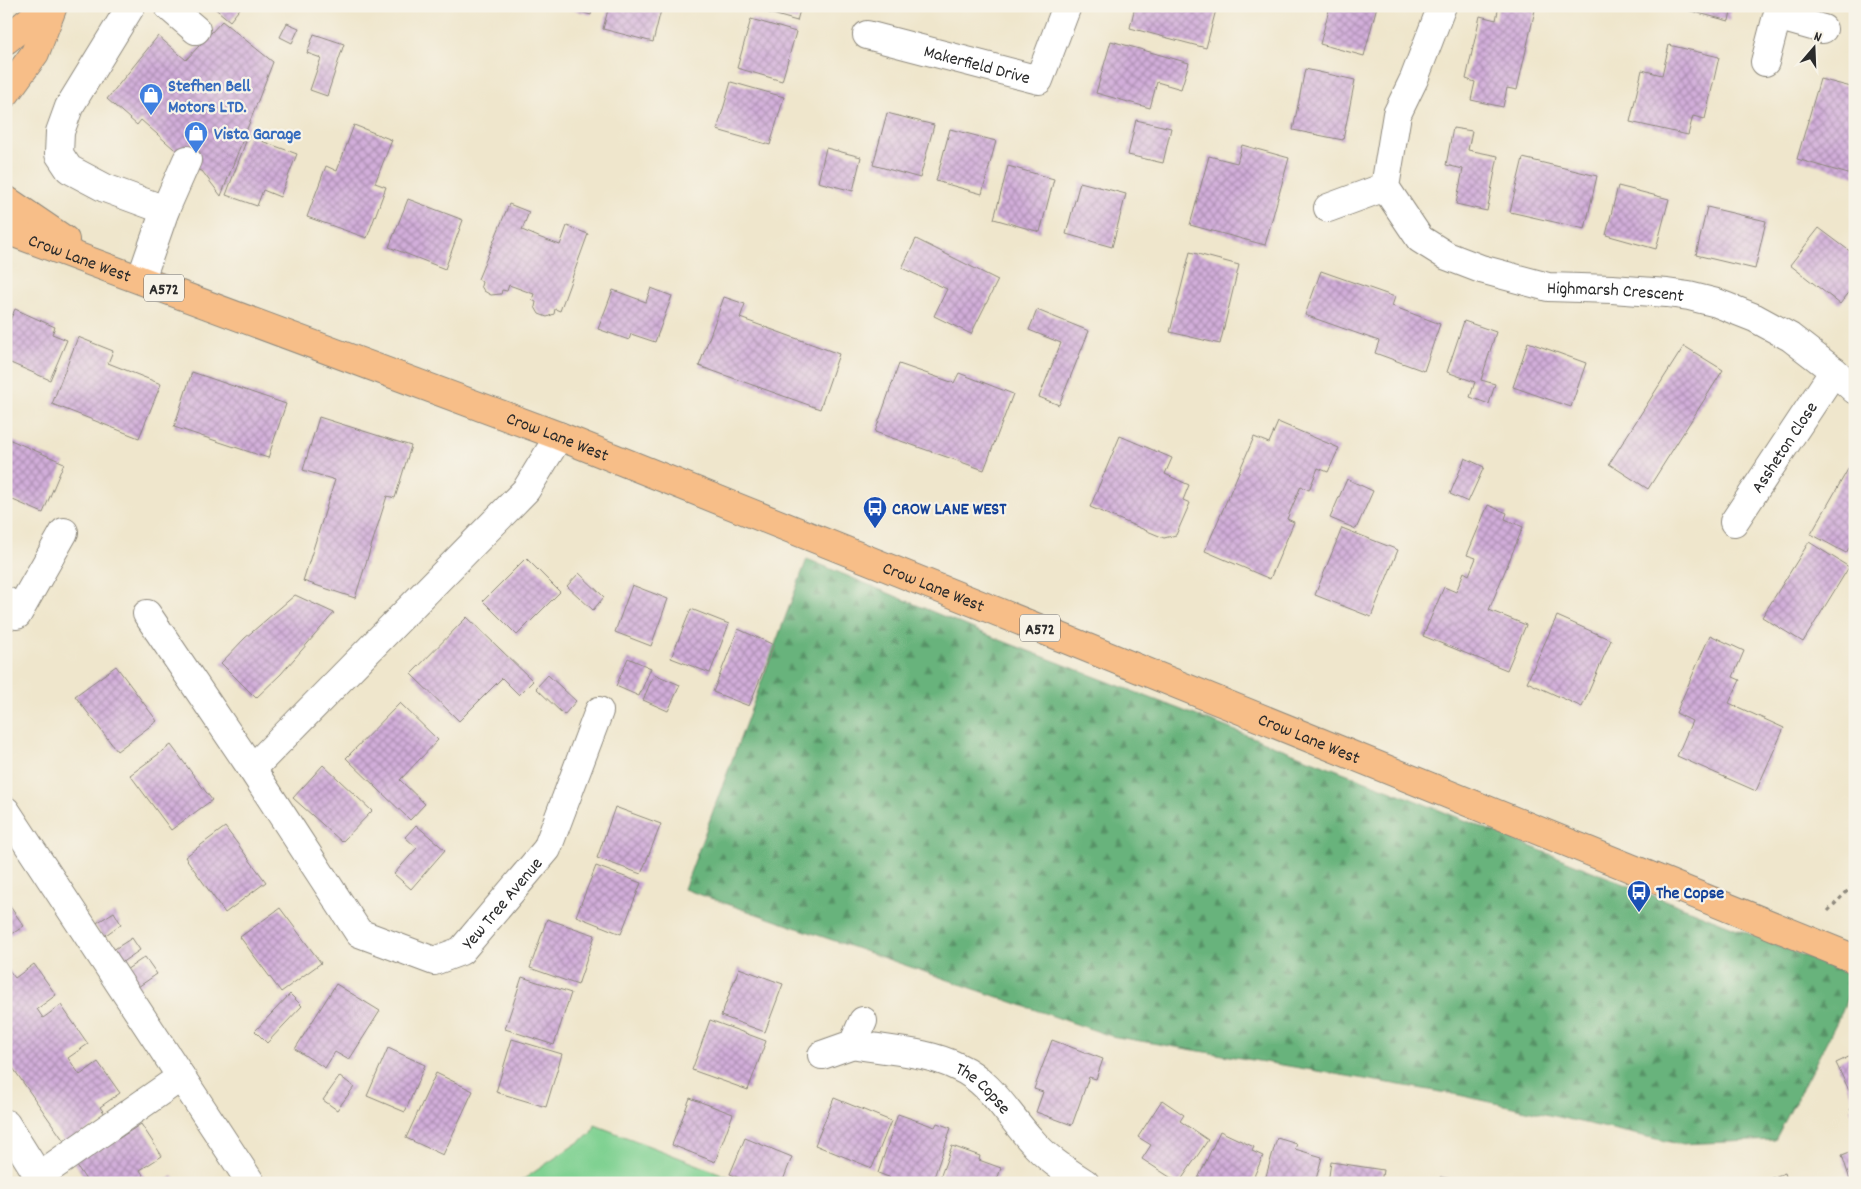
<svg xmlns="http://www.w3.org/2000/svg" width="1861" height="1189" font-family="Dekko,sans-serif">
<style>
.forest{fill:url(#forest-firs);stroke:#4a6f54}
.pitch{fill:#80d192;stroke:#567e5e}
.building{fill:url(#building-cross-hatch)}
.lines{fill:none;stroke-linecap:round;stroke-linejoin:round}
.minor-casing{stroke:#8d887c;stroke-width:30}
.major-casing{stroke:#8d887c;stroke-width:30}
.path{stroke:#8d887c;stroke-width:3;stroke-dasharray:4 4;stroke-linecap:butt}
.minor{stroke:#fff;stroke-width:28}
.major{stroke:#f7be88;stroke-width:28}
.labels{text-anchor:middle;stroke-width:4.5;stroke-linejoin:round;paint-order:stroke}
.shield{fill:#f7f3e8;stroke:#686764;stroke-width:1}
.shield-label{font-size:16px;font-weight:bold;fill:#2b2b2b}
.street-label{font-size:18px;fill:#2b2b2b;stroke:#f7f3e8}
.shop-label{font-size:18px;font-weight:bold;fill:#366cbe;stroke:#f7f3e8;text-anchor:start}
.transit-label{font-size:18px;font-weight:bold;fill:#164399;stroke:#f7f3e8;text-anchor:start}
</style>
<defs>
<pattern id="forest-firs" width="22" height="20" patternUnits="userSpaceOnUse" patternTransform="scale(1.25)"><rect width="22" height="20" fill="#68b37c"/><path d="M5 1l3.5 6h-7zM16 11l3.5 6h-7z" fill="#569266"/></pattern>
<pattern id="building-cross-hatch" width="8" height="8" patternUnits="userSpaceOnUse" patternTransform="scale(1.25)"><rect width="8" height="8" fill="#d2aeda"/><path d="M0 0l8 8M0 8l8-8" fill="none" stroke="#ab8eb1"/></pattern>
</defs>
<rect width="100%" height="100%" fill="#f7f3e8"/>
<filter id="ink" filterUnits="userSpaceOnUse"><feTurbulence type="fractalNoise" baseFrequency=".02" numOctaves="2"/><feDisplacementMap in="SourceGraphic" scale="10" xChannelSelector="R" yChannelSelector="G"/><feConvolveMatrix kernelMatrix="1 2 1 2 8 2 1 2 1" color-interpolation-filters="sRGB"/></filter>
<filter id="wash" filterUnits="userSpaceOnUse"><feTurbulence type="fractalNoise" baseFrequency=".0096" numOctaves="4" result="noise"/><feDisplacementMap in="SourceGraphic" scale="20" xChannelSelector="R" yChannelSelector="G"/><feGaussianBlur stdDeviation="1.12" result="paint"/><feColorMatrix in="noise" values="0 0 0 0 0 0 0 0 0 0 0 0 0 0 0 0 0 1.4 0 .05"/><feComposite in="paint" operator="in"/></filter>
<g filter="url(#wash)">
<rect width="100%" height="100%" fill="#efe6cc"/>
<!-- forest -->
<path class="forest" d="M 807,559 L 1000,640 L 1389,790 L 1855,976 L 1842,1012 L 1775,1140 L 1679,1144 L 1459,1095 L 1111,1036 L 684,889 Z"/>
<!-- pitch -->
<path class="pitch" d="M 595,1125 L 745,1183 L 518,1183 L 592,1133 Z"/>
<g id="blocks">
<!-- building -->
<path class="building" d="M 212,6 L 242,6 L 230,21 Z
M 561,6 L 593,6 L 591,15 Z
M 609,6 L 662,6 L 653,42 L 603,29 Z
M 753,6 L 801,6 L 797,21 L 752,8 Z
M 1135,6 L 1217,6 L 1206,48 L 1130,28 Z
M 1330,6 L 1377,6 L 1364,56 L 1320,44 Z
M 1499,6 L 1516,6 L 1535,10 L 1517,90 L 1507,88 L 1503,107 L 1471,100 L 1475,82 L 1466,79 L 1480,16 L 1496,20 Z
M 1683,6 L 1732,6 L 1729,21 L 1683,9 Z
M 1853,6 L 1855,6 L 1855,17 L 1851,16 Z
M 751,19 L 796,32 L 782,81 L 737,68 Z
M 222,21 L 273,62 L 221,196 L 202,171 L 198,170 L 141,120 L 137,125 L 107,99 L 158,36 L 186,60 Z
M 287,23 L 299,28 L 292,43 L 280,37 Z
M 314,34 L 344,44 L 327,96 L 310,90 L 321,58 L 307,53 Z
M 1111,41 L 1189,63 L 1181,89 L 1157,82 L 1150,108 L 1096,93 Z
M 1669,45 L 1719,57 L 1705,119 L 1693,116 L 1688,135 L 1630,122 L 1642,70 L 1662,75 Z
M 1305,69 L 1355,80 L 1343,140 L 1293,130 Z
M 1820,79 L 1855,88 L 1855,176 L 1797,159 Z
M 731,82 L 784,97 L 770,145 L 717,130 Z
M 887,113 L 934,125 L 920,178 L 873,165 Z
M 1136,120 L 1171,128 L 1163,163 L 1128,155 Z
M 354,125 L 392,140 L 375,183 L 386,187 L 367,238 L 307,217 L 326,166 L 337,171 Z
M 1453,128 L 1472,131 L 1468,150 L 1498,156 L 1487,211 L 1456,204 L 1463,169 L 1446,165 Z
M 950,129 L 996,141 L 982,194 L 936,181 Z
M 248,136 L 297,154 L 280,197 L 263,190 L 257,206 L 226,195 Z
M 1242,145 L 1289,158 L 1265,245 L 1190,225 L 1209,156 L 1237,163 Z
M 826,148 L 861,157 L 853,191 L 818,182 Z
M 1523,158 L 1597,176 L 1585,229 L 1510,212 Z
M 1008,166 L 1054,179 L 1040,232 L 994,219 Z
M 1080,182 L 1126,194 L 1112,247 L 1066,234 Z
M 1618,186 L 1669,199 L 1656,249 L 1606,235 Z
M 408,199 L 463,220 L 445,269 L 389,247 Z
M 509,204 L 529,212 L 522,230 L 541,238 L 560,245 L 567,226 L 588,234 L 560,311 L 555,309 L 554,314 L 547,317 L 539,314 L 535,307 L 536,302 L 532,300 L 534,294 L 509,285 L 507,291 L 502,290 L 501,294 L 491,295 L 484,291 L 481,286 L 482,282 L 478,279 Z
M 1707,207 L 1766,221 L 1755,269 L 1696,255 Z
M 1819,228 L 1855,255 L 1855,285 L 1840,304 L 1790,265 Z
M 916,239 L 998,280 L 971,334 L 934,316 L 947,289 L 902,268 Z
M 1190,252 L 1239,265 L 1220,344 L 1170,332 Z
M 1321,271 L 1395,297 L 1392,306 L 1440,324 L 1424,371 L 1375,353 L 1379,341 L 1305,315 Z
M 651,288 L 672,296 L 655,342 L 631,334 L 629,340 L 598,329 L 613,290 L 646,302 Z
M 724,297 L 745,304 L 740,318 L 839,354 L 820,409 L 699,366 Z
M 15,309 L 55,327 L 52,334 L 67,340 L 50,380 L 6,361 L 6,329 Z
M 1037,310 L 1089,331 L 1059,405 L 1039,397 L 1061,343 L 1029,330 Z
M 1464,321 L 1496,332 L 1481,380 L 1495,384 L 1489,404 L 1470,397 L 1475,382 L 1447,372 Z
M 78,337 L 113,351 L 108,363 L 161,384 L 139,438 L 52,404 Z
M 1528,342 L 1586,363 L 1571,407 L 1513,387 Z
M 1684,346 L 1723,370 L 1648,489 L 1609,464 Z
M 899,364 L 954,383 L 959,373 L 1013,394 L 984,470 L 875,432 Z
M 192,372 L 286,404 L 268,458 L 174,427 Z
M 319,417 L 411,446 L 395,498 L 387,496 L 355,598 L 303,581 L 335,480 L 303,470 Z
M 1278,422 L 1339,448 L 1328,472 L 1318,468 L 1309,490 L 1301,486 L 1287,519 L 1294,522 L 1270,579 L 1205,551 L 1254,437 L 1269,443 Z
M 1120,436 L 1172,458 L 1165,474 L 1189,485 L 1183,500 L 1190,503 L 1176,535 L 1164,538 L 1090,507 Z
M 6,438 L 64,463 L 43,513 L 6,497 Z
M 1855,457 L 1855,538 L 1846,553 L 1811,534 Z
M 1465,458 L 1484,467 L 1468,502 L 1450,494 Z
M 1347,479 L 1373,491 L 1356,529 L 1330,518 Z
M 1488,505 L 1507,513 L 1505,519 L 1523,527 L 1489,610 L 1526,625 L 1507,670 L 1423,636 L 1444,587 L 1456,592 L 1464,572 L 1469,575 L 1476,558 L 1467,555 Z
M 1342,528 L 1398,550 L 1371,617 L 1315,595 Z
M 1809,542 L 1849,567 L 1803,642 L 1762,617 Z
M 526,558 L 560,592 L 517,635 L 483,601 Z
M 579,573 L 604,597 L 593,610 L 567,586 Z
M 632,585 L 668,599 L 651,646 L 615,632 Z
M 295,595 L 334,613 L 281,674 L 256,698 L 221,663 L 245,638 Z
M 691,609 L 729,624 L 710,673 L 671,658 Z
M 1557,616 L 1611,640 L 1582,707 L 1527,682 Z
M 467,617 L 533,681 L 519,695 L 502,678 L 459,721 L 411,674 Z
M 738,629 L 774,645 L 749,706 L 713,692 Z
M 1710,635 L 1744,651 L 1733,677 L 1740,680 L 1729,703 L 1784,728 L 1756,791 L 1677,756 L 1692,721 L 1676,713 Z
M 628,658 L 651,668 L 639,696 L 616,686 Z
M 116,666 L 157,721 L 117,751 L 75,696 Z
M 654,674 L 680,685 L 668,711 L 643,700 Z
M 548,675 L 576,701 L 564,715 L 536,688 Z
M 400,703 L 438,740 L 400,780 L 425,804 L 410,820 L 346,758 Z
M 171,745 L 212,800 L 171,830 L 130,775 Z
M 323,765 L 372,811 L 342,842 L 293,798 Z
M 615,807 L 661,824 L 641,874 L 597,858 Z
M 416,825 L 445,850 L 411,889 L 394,874 L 417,848 L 405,837 Z
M 225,827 L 266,882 L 225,913 L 185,857 Z
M 596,866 L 641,883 L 621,934 L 576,916 Z
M 6,901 L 24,926 L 6,938 Z
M 280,908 L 321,963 L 281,992 L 240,937 Z
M 114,912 L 121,924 L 103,937 L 95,924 Z
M 547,919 L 595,935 L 578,985 L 530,968 Z
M 132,938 L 140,950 L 121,963 L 113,950 Z
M 145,957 L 157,974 L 135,989 L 123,972 Z
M 34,964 L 56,995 L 37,1009 L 43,1018 L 61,1005 L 88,1044 L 68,1058 L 80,1075 L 98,1062 L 120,1093 L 100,1107 L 107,1117 L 66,1144 L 6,1058 L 6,966 L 15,978 Z
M 739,968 L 783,984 L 765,1032 L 721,1016 Z
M 522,977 L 571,993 L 554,1045 L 505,1029 Z
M 336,984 L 380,1011 L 349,1060 L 335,1052 L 325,1068 L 295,1049 Z
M 290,994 L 302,1006 L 267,1043 L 255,1031 Z
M 710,1020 L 766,1041 L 748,1090 L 692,1070 Z
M 512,1039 L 562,1054 L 546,1107 L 496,1092 Z
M 1052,1040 L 1103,1059 L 1096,1079 L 1089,1077 L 1072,1125 L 1036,1112 L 1043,1092 L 1034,1089 Z
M 388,1048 L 425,1065 L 405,1112 L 367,1096 Z
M 1855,1054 L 1855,1103 L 1836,1063 Z
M 436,1073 L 473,1091 L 443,1155 L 406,1138 Z
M 340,1076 L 354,1087 L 337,1110 L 323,1100 Z
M 690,1098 L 733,1114 L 715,1162 L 672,1145 Z
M 834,1098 L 891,1121 L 872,1168 L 815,1145 Z
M 1162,1100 L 1184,1115 L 1180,1121 L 1208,1140 L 1179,1183 L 1142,1159 L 1151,1145 L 1138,1137 Z
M 1855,1107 L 1855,1119 L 1850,1109 Z
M 898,1114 L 935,1127 L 937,1123 L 951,1128 L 932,1183 L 905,1183 L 878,1173 Z
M 141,1124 L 162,1156 L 140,1170 L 148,1183 L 88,1183 L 73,1160 L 114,1133 L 118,1139 Z
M 1220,1131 L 1254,1147 L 1252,1151 L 1263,1156 L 1251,1183 L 1196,1183 Z
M 745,1138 L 792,1157 L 782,1183 L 751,1183 L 730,1174 Z
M 1277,1138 L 1297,1144 L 1295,1149 L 1322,1157 L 1315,1183 L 1264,1183 Z
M 952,1146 L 980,1156 L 979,1160 L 1001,1168 L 996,1183 L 938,1183 Z
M 1855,1150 L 1855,1183 L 1851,1183 L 1842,1155 Z
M 1331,1162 L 1383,1170 L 1381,1183 L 1328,1183 Z
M 1785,1173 L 1788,1183 L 1763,1183 L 1763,1181 Z
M 173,1176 L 178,1183 L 163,1183 Z
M 1440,1177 L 1458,1180 L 1458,1183 L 1439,1183 Z
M 1392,1178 L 1415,1182 L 1415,1183 L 1391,1183 Z"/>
</g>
</g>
<g filter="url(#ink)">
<use href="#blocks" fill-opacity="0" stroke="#8d887c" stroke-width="1"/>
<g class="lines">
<!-- minor casing -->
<g class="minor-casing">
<g id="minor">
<path d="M 131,6 L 69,107 L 60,132 L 59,154 L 69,169 L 105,188 L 165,210"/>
<path d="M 168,6 L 196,30"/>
<path id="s1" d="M 1442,6 L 1414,79 L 1397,114 L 1385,187 L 1420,239 L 1447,256 L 1481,269 L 1548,287 L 1612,289 L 1667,293 L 1689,296 L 1717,303 L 1755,318 L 1790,337 L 1834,371 L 1855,390"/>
<path id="s2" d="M 867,35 L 1039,80 L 1067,6"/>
<path d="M 1765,62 L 1777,16 L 1823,29"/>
<path d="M 1328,208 L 1385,187"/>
<path d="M 141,279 L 165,210 L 187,160"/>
<path id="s3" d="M 1734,522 L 1834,371"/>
<path d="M 6,601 L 17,615 L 64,532"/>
<path id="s4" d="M 147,614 L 252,769 L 359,933 L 434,961 L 461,951 L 547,849 L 599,711"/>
<path d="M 252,769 L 526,490 L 559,436"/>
<path d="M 6,811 L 251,1183"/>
<path id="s5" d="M 853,1044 C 888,1051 926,1051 958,1067 C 990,1081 1008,1115 1031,1140 C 1046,1158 1065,1170 1085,1183"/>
<path d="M 822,1055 L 853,1044 L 863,1021"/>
<path d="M 6,1124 L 43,1183"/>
<path d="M 39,1176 L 181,1077"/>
</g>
</g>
<!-- major casing -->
<g class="major-casing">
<g id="major">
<path d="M 6,40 L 47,6"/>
<path d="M 6,93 L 35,53 L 53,6"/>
<path d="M 6,200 L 65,240"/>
<path id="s6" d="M 6,230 L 559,436 L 1053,634 L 1855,959"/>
</g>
</g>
<!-- path -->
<path class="path" d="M 1828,911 L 1855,883"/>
<!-- minor -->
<use href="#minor" class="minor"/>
<!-- major -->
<use href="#major" class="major"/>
</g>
</g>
<!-- icons -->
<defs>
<g id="shop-pin" transform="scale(1.25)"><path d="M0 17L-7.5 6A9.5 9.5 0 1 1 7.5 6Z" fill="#3f7fe0" stroke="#f7f3e8"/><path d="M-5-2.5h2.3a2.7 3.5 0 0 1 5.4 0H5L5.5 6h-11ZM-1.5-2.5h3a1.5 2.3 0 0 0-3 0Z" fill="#fff"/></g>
<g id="bus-pin" transform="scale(1.25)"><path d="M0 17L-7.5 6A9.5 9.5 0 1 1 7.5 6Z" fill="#1a4fb4" stroke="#f7f3e8"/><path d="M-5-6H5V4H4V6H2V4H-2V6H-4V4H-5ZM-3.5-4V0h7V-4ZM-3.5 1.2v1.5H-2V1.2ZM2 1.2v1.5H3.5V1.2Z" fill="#fff"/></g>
</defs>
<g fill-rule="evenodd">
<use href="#shop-pin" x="151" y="95"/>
<use href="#shop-pin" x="196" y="133"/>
<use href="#bus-pin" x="875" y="508"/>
<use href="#bus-pin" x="1639" y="892"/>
</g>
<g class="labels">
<!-- shield labels -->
<g class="shield">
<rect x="144" y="274.5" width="40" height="27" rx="4"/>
<rect x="1020" y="614.5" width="40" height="27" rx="4"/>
</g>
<g class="shield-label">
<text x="164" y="294">A572</text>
<text x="1040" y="634">A572</text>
</g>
<!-- street labels -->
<g class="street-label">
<text dy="6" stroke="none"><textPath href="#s2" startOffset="114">Makerfield Drive</textPath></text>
<text dy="6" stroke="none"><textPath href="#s6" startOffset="79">Crow Lane West</textPath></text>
<text dy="6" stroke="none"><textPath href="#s1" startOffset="459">Highmarsh Crescent</textPath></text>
<text dy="6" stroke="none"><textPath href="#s6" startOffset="589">Crow Lane West</textPath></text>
<text dy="6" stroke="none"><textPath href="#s3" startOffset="90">Assheton Close</textPath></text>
<text dy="6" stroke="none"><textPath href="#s6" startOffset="994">Crow Lane West</textPath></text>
<text dy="6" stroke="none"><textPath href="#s6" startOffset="1399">Crow Lane West</textPath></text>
<text dy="6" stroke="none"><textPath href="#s4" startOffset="555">Yew Tree Avenue</textPath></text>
<text dy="6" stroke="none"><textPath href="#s5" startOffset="141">The Copse</textPath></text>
</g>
<!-- shop labels -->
<g class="shop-label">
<text x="168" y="91">Stefhen Bell<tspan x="168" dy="21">Motors LTD.</tspan></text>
<text x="214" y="139">Vista Garage</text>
</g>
<!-- transit labels -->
<g class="transit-label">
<text x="892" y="514">CROW LANE WEST</text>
<text x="1656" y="898">The Copse</text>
</g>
</g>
<!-- margin -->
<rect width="1861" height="1189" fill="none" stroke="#f7f3e8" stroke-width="25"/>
<!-- north arrow -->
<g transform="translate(1814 48) rotate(19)" stroke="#f7f3e8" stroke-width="4" paint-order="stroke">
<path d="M0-4L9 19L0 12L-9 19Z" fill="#2b2b2b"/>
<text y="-8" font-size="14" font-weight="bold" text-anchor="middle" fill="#2b2b2b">N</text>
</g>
</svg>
